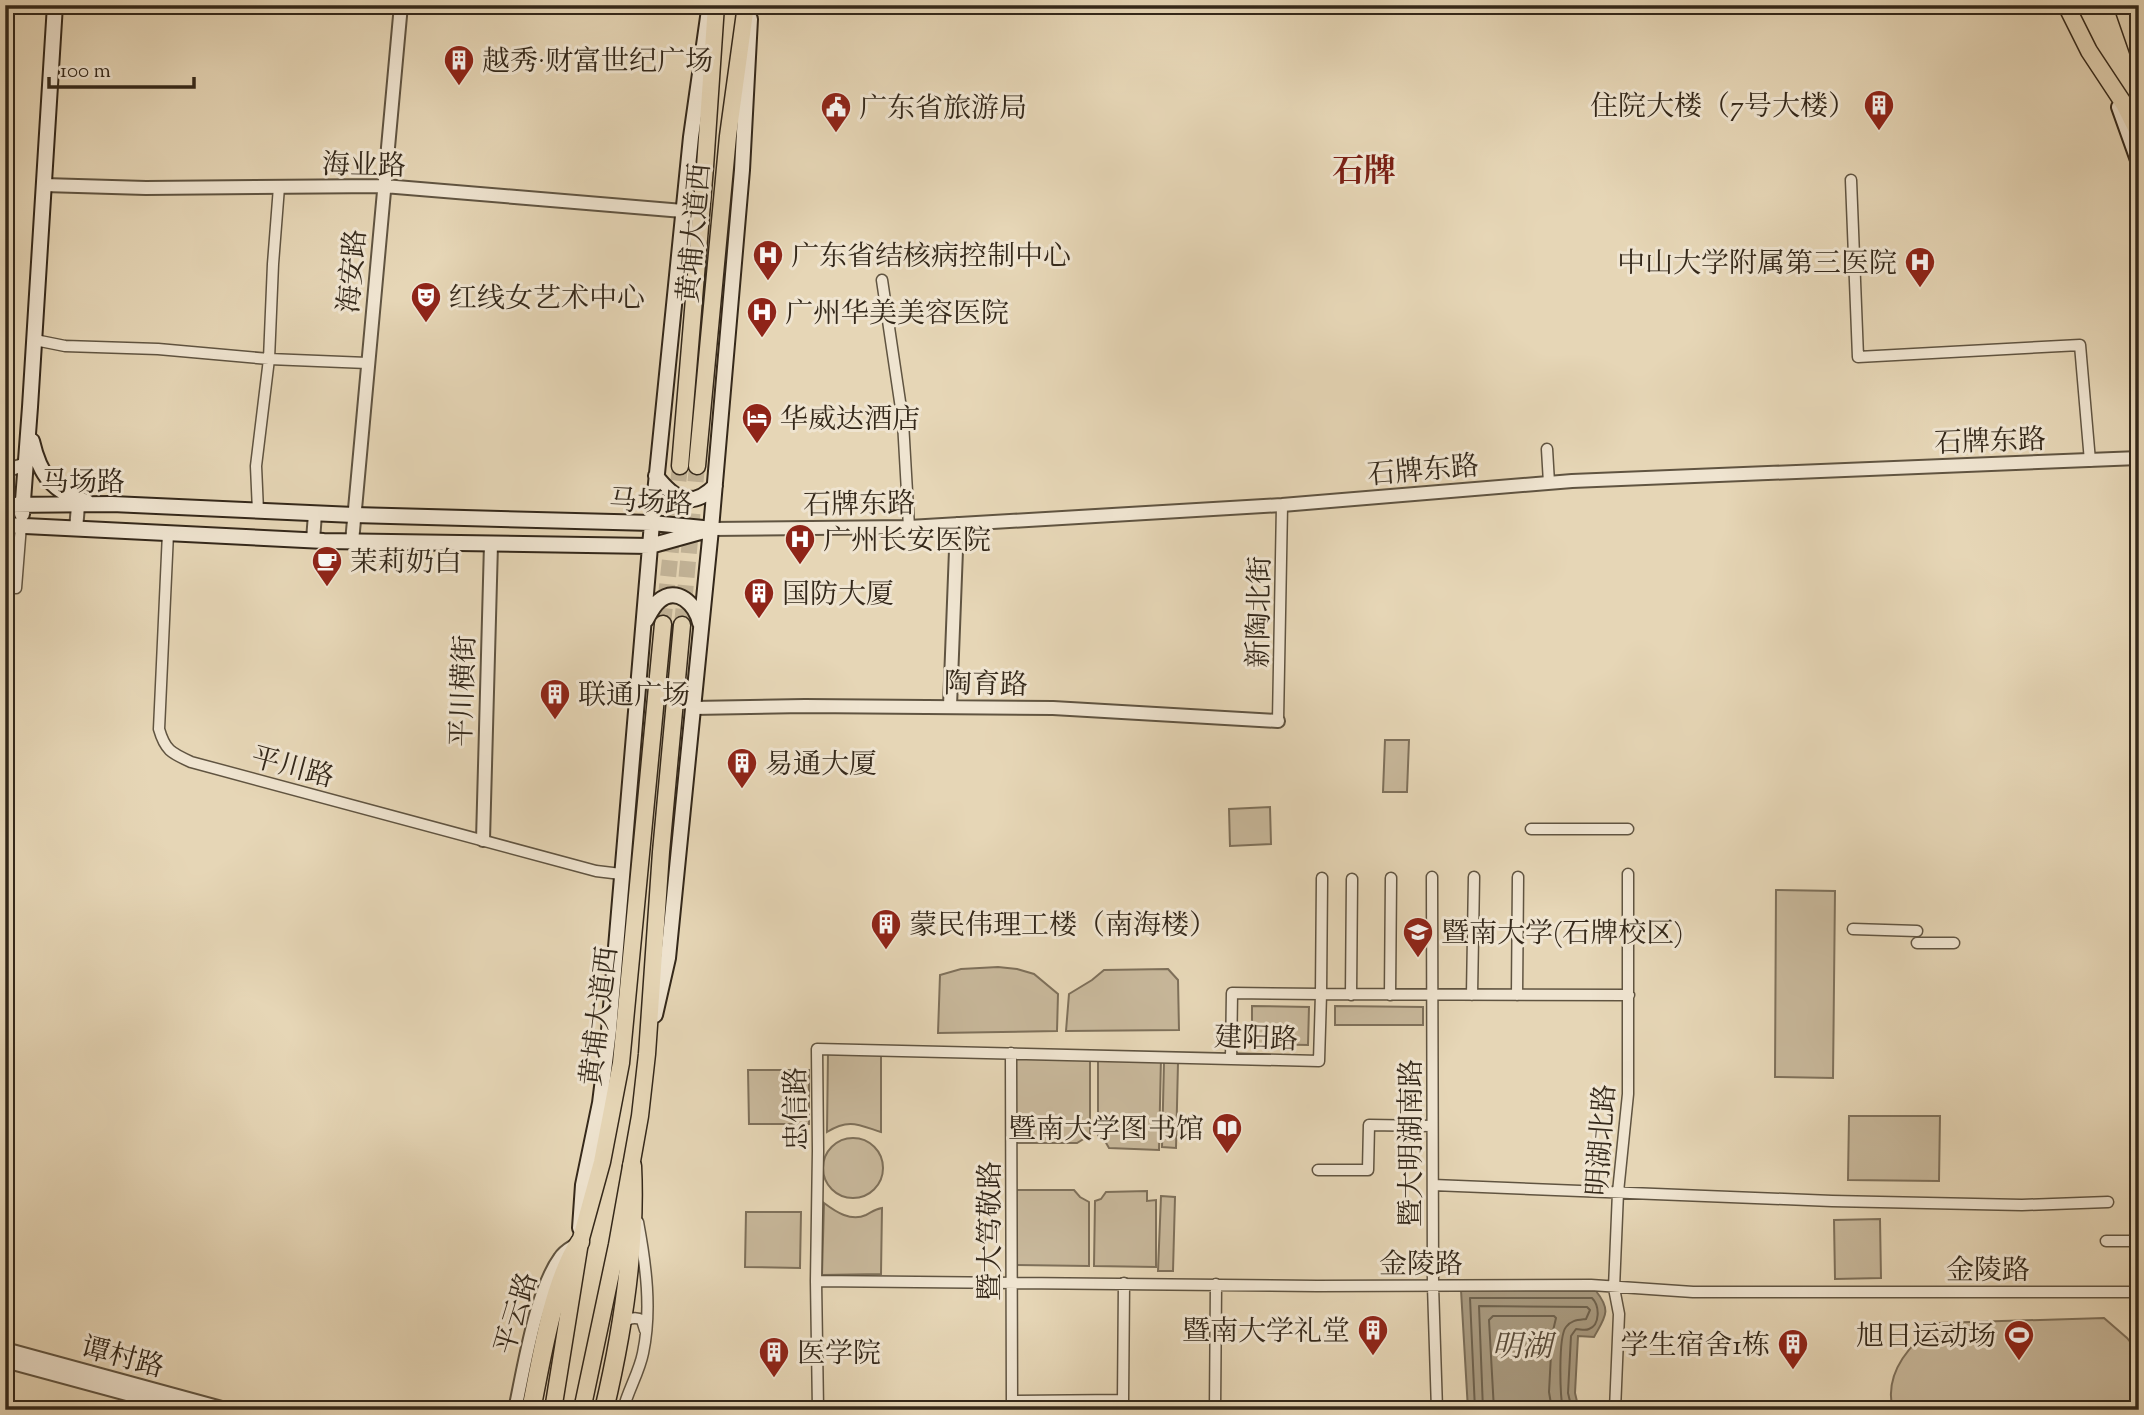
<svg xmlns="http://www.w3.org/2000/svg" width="2144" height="1415" font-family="'Sorts Mill Goudy','Noto Serif SC',serif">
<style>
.green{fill:#c8b89b;stroke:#7e705a;stroke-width:2}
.water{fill:#a99b81;stroke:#7a6d58;stroke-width:2}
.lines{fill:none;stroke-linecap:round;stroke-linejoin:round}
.shore{stroke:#6e624e;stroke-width:2}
.primary-tunnel{stroke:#c2b397;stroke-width:16;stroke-dasharray:16 8;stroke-linecap:butt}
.minor-casing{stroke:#605441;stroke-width:13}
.tertiary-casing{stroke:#605441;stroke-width:16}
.secondary-casing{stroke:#34281a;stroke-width:18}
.primary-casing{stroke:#34281a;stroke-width:19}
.trunk-casing{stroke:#34281a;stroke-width:19}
.motorway-casing{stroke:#34281a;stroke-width:21}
.minor{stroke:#efe4d0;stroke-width:10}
.tertiary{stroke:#efe4d0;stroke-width:12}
.secondary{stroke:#efe4d0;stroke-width:14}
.primary{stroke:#e6d6b6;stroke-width:16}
.trunk{stroke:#e6d6b6;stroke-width:16}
.motorway{stroke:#e6d6b6;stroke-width:18}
.labels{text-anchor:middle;stroke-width:6;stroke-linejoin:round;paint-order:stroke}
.poi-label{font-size:28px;fill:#34281a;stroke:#efe4d0;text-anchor:start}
.street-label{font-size:28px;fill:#34281a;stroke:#efe4d0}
.water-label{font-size:30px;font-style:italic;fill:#574a39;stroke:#efe4d0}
.quarter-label{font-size:32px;font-weight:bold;fill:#7a1f14;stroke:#efe4d0}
</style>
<rect width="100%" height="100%" fill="#e6d6b6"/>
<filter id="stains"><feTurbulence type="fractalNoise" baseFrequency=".00286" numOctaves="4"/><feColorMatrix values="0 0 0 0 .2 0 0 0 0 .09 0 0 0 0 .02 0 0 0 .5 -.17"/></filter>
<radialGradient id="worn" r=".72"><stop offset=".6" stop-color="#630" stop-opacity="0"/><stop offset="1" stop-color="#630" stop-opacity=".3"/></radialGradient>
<!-- green -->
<path class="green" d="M 1385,740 L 1409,740 L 1407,792 L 1383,792 Z
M 1270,807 L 1271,844 L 1230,846 L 1229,809 Z
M 1776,890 L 1835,891 L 1833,1078 L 1775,1077 Z
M 998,967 L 1017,969 L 1034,974 L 1058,994 L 1057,1031 L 938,1033 L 940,975 L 961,969 Z
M 1168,969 L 1178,980 L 1179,1030 L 1066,1031 L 1069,994 L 1092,980 L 1104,970 Z
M 1252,1006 L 1309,1007 L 1308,1045 L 1252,1044 Z
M 1335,1006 L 1423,1007 L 1423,1025 L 1335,1025 Z
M 828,1053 L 881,1055 L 881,1132 C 859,1125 849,1118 827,1132 Z
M 1011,1053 L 1090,1055 L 1090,1135 L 1077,1143 L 1011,1143 Z
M 1098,1055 L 1161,1057 L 1159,1150 L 1109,1148 L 1105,1141 L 1098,1138 Z
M 1164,1062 L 1178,1063 L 1176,1148 L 1162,1147 Z
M 748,1070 L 809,1070 L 809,1124 L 749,1124 Z
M 1849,1116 L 1940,1116 L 1939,1181 L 1848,1180 Z
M823 1168a30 30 0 1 1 60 0a30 30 0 1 1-60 0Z
M 1011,1190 L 1074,1190 L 1080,1197 L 1089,1202 L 1089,1266 L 1011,1265 Z
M 1147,1191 L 1147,1201 L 1156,1200 L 1156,1267 L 1094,1266 L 1095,1201 L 1101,1199 L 1106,1192 Z
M 1161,1196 L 1175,1197 L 1173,1271 L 1158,1271 Z
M 824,1203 C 836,1212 851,1222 866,1215 C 872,1212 875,1209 882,1208 L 881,1274 L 822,1275 Z
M 746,1212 L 801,1212 L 800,1268 L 745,1267 Z
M 1880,1219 L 1881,1278 L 1835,1279 L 1834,1220 Z
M 2104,1318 L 2127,1338 L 2139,1353 L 2139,1410 L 1893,1410 C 1883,1373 1911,1343 1938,1323 Z"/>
<!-- water -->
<path class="water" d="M 1461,1290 L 1596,1291 C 1612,1311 1605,1317 1594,1337 L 1578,1336 L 1575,1393 L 1579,1410 L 1468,1410 Z"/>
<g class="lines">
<!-- shore -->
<path class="shore" d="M 1475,1410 L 1470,1298 L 1592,1298 C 1600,1306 1600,1325 1589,1329 C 1585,1331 1580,1329 1576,1329 L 1571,1336 L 1568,1393 L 1572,1410
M 1483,1410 L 1479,1306 L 1587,1307 L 1590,1310 L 1586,1319 C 1578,1320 1571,1320 1566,1327 C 1558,1337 1560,1396 1563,1410
M 1494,1410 L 1489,1320 L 1493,1316 L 1554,1316 L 1556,1318 L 1552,1335 L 1549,1392 L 1552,1410"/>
<!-- primary-tunnel -->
<path class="primary-tunnel" d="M 663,624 L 680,466
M 682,625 L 697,466"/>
<!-- minor casing -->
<g class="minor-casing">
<path id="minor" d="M 1851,180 L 1858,357 L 2080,345 L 2090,461
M 882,280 L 903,422 L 909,527
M 35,340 L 65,346 L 158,349 L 269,359 L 367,363
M 1547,449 L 1549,483
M 258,511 L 256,466 L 269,359 L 273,264 L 279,187
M 168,533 L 159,729 C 165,750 171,753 191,762 L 596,871 L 621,874
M 16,588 L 21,525
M 1278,721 L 1282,505
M 1531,829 L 1628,829
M 1432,877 L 1433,1286 L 1437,1410
M 1853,929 L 1917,931
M 1917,943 L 1954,943
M 1351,995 L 1352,879
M 1390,995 L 1391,878
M 1472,995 L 1474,877
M 1517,995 L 1518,877
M 1629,995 L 1321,994 L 1319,1061 L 817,1049 L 818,1151 L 816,1281 L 1317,1286 L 1591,1285 L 1693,1292 L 2139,1292
M 1011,1053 L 1012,1410
M 1231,1059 L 1232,993 L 1321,994 L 1322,878
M 1318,1170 L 1368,1170 L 1369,1125 L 1432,1126
M 1433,1185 L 1832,1201 L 2022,1205 L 2108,1202
M 2106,1241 L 2139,1241
M 816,1281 L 818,1410
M 621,1324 C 627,1319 635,1316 642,1320 L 645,1330
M 1012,1401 L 1123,1400 L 1124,1283
M 623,1410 C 628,1390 639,1373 643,1353 C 652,1310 646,1265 638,1222
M 1215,1410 L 1216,1284
M 1615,1410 L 1619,1314 L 1614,1288 L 1618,1192 L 1628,1094 L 1628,874"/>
</g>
<!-- tertiary casing -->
<g class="tertiary-casing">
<path id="tertiary" d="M 44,185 L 146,188 L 384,186 L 683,211
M 5,468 L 14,468 L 26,464
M 76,529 L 78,506
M 711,529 L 909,527 L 1282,505 L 1572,481 L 2139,458
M 313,540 L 315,514
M 352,542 L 401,5
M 950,706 L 957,524
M 693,708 L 805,706 L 1053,708 L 1278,721
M 483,840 L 491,544
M 5,1349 L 229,1410
M 5,1361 L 186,1410
M 515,1410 C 524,1368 536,1291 560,1258 C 564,1251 571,1248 577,1244"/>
</g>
<!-- secondary casing -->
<g class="secondary-casing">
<path id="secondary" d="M 2119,107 L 2139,163
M 32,441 C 40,476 53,492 87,502
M 656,476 C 674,499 691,510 715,486
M 5,505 L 112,504 L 354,515 L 652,523 L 703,528
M 22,514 L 30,407 L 55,5
M 5,525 L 324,541 L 650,546 L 711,529
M 646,620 C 650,613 653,606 659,601 C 677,585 696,605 700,623
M 655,1015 L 668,958 L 711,529 L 742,170 L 750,19
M 580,1228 L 583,1185 L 600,1103 L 609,1030 L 652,523 L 691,137 L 709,10"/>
</g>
<!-- primary casing -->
<g class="primary-casing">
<path id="primary" d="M 680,466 L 705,167 L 716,5
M 697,466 L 728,136 L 746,5
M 553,1410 L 580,1242 L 602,1162 L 621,1063 L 663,624
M 582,1410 L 617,1245 L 640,1116 L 647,1054 L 661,852 L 682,625"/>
</g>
<!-- trunk casing -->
<g class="trunk-casing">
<path id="trunk" d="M 2066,5 L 2089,51 L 2124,104 L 2139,134
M 2122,5 L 2139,54"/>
</g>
<!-- motorway casing -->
<g class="motorway-casing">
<path id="motorway" d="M 531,1410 C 541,1361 553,1282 580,1242
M 604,1410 C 623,1330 636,1248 632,1166"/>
</g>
<!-- minor -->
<use href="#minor" class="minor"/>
<!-- tertiary -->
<use href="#tertiary" class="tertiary"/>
<!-- secondary -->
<use href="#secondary" class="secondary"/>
<!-- primary -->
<use href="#primary" class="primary"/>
<!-- trunk -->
<use href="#trunk" class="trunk"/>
<!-- motorway -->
<use href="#motorway" class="motorway"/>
</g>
<!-- icons -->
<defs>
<g id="building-pin" transform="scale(1.575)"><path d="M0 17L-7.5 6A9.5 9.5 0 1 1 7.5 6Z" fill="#8f2418" stroke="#efe4d0"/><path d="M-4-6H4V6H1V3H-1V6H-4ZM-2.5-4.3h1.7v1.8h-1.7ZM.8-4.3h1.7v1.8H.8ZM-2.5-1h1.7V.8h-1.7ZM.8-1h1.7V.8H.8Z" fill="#fff"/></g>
<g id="civic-pin" transform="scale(1.575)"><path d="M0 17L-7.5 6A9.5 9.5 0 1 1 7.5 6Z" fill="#8f2418" stroke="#efe4d0"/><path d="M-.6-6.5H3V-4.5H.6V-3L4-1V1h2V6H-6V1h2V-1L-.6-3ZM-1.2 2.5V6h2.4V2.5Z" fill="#fff"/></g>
<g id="hospital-pin" transform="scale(1.575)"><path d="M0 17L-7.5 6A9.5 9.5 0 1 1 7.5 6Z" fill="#8f2418" stroke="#efe4d0"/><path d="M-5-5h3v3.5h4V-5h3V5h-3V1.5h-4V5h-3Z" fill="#fff"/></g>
<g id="theatre-pin" transform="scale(1.575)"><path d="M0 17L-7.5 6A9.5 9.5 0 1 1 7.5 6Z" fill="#8f2418" stroke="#efe4d0"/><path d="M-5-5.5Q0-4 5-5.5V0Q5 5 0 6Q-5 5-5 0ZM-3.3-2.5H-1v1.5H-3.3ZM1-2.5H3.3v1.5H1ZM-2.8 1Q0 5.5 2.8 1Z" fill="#fff"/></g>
<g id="hotel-pin" transform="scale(1.575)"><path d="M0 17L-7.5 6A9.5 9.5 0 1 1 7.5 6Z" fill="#8f2418" stroke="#efe4d0"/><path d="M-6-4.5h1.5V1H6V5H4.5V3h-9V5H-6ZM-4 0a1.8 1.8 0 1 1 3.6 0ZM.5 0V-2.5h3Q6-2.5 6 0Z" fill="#fff"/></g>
<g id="cafe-pin" transform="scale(1.575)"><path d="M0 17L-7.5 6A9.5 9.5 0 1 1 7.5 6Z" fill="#8f2418" stroke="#efe4d0"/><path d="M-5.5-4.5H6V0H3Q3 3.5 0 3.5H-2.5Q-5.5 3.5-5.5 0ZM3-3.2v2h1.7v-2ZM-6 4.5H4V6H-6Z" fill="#fff"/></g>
<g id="university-pin" transform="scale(1.575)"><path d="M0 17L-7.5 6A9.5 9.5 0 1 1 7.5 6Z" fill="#8f2418" stroke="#efe4d0"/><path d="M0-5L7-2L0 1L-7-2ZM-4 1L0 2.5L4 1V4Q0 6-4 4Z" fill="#fff"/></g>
<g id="library-pin" transform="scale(1.575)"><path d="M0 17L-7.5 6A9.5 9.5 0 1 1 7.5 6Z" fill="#8f2418" stroke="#efe4d0"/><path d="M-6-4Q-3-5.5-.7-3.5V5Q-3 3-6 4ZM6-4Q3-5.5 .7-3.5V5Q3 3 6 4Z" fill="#fff"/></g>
<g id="stadium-pin" transform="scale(1.575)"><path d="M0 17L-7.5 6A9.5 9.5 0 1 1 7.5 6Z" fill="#8f2418" stroke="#efe4d0"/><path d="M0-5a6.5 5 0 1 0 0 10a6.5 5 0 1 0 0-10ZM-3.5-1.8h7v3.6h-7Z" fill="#fff"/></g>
</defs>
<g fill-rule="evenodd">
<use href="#building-pin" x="459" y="60"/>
<use href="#building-pin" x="1879" y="105"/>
<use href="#civic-pin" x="836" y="107"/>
<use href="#hospital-pin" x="768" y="255"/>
<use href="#hospital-pin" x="1920" y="262"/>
<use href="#theatre-pin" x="426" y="297"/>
<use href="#hospital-pin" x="762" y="312"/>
<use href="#hotel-pin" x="757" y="418"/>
<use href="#hospital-pin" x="800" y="539"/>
<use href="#cafe-pin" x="327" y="561"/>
<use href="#building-pin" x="759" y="593"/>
<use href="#building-pin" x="555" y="694"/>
<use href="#building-pin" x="742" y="763"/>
<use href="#building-pin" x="886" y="924"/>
<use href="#university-pin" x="1418" y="932"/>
<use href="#library-pin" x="1227" y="1128"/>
<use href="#building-pin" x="1373" y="1330"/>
<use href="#stadium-pin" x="2019" y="1335"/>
<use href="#building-pin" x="1793" y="1344"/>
<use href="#building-pin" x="774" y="1352"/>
</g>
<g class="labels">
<!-- poi labels -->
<g class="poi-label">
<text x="482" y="70">越秀·财富世纪广场</text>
<text x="1856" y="115" text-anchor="end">住院大楼（7号大楼）</text>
<text x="859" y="117">广东省旅游局</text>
<text x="791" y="265">广东省结核病控制中心</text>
<text x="1897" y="272" text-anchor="end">中山大学附属第三医院</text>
<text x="449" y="307">红线女艺术中心</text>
<text x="785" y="322">广州华美美容医院</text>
<text x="780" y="428">华威达酒店</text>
<text x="823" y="549">广州长安医院</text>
<text x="350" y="571">茉莉奶白</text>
<text x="782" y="603">国防大厦</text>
<text x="578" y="704">联通广场</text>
<text x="765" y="773">易通大厦</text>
<text x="909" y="934">蒙民伟理工楼（南海楼）</text>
<text x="1441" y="942">暨南大学(石牌校区)</text>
<text x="1204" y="1138" text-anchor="end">暨南大学图书馆</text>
<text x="1350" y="1340" text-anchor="end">暨南大学礼堂</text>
<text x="1996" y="1345" text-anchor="end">旭日运动场</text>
<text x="1770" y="1354" text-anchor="end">学生宿舍1栋</text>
<text x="797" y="1362">医学院</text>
</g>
<!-- street labels -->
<g class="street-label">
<text transform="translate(364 164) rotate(1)" y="10">海业路</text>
<text transform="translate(693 233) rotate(-85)" y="10">黄埔大道西</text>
<text transform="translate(351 271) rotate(-85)" y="10">海安路</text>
<text transform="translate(1990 440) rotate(-2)" y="10">石牌东路</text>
<text transform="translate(1423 469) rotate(-5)" y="10">石牌东路</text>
<text x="83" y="491">马场路</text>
<text transform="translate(651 501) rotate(3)" y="10">马场路</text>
<text transform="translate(859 503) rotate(-1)" y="10">石牌东路</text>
<text transform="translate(1258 612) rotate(-89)" y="10">新陶北街</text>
<text transform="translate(986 683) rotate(1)" y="10">陶育路</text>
<text transform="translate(462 691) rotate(-88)" y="10">平川横街</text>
<text transform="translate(293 766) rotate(15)" y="10">平川路</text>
<text transform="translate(598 1016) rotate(-83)" y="10">黄埔大道西</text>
<text transform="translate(1256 1037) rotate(2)" y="10">建阳路</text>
<text transform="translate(795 1109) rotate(-91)" y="10">忠信路</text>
<text transform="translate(1600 1140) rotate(-86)" y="10">明湖北路</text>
<text transform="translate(1410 1143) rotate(-90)" y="10">暨大明湖南路</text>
<text transform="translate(989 1231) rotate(-90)" y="10">暨大笃敬路</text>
<text x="1421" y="1273">金陵路</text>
<text x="1988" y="1279">金陵路</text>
<text transform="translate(515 1313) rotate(-73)" y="10">平云路</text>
<text transform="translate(123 1356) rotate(15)" y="10">谭村路</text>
</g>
<!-- water labels -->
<g class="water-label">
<text x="1522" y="1356">明湖</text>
</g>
<!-- quarter labels -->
<g class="quarter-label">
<text x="1364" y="181">石牌</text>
</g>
</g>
<!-- margin -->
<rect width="2144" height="1415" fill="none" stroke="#e6d6b6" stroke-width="28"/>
<rect x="7" y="7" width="2130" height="1401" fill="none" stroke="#34281a" stroke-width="3.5"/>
<rect x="14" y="14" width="2116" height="1387" fill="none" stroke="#34281a" stroke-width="2"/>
<!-- scale -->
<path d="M49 77v10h145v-10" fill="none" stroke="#34281a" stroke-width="3.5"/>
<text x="60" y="77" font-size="21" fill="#34281a" stroke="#efe4d0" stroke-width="5" paint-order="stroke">100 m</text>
<rect width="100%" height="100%" filter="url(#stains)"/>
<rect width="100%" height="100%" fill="url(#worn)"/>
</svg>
